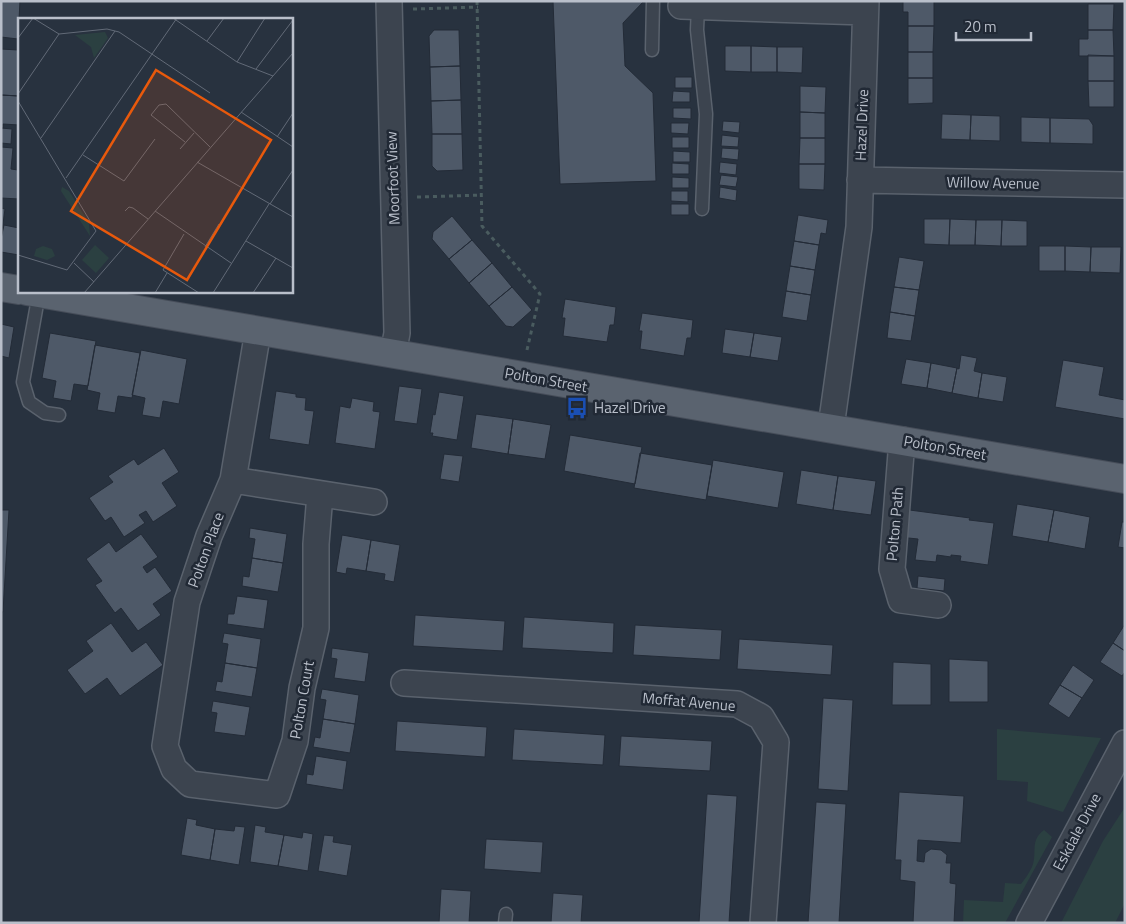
<svg xmlns="http://www.w3.org/2000/svg" width="1126" height="924" font-family="'Titillium Web',sans-serif">
<style>
.green{fill:#2b4041}
.building{fill:#4e5968;stroke:#232b37}
.lines{fill:none;stroke-linecap:round;stroke-linejoin:round}
.service-casing{stroke:#5a626d;stroke-width:15}
.minor-casing{stroke:#5a626d;stroke-width:28}
.primary-casing{stroke:#464d59;stroke-width:30}
.path{stroke:#4a5c5f;stroke-width:3;stroke-dasharray:4 4;stroke-linecap:butt}
.service{stroke:#3c444f;stroke-width:12}
.minor{stroke:#3c444f;stroke-width:25}
.primary{stroke:#5a636f;stroke-width:28}
.labels{text-anchor:middle;stroke-width:5;stroke-linejoin:round;paint-order:stroke}
.street-label{font-size:15px;fill:#b9bfca;stroke:#212935}
.poi-label{font-size:15px;fill:#b9bfca;stroke:#212935;text-anchor:start}
.inset-road{fill:none;stroke:#626a77;stroke-width:1}
.view{fill:#e8590c;fill-opacity:0.15;stroke:#e8590c;stroke-width:2.5}
.inset-edge{fill:none;stroke:#b9bfca;stroke-width:2.5}
</style>
<rect width="100%" height="100%" fill="#28323f"/>
<!-- green -->
<path class="green" d="M 997,729 L 1101,738 L 1063,812 L 1027,801 L 1028,782 L 997,780 Z
M 1125,807 L 1125,903 L 1115,923 L 1061,923 L 1103,841 Z
M 1044,830 L 1052,837 L 1005,923 L 963,923 L 964,900 L 1003,902 L 1005,883 L 1021,884 C 1025,879 1029,873 1032,867 C 1038,853 1029,841 1044,830 Z"/>
<!-- building -->
<path class="building" d="M 1,1 L 20,1 L 18,39 L 1,37 Z
M 553,1 L 644,1 L 623,23 L 625,66 L 653,93 L 656,181 L 560,184 Z
M 903,1 L 934,1 L 934,26 L 908,26 L 908,12 L 903,12 Z
M 1088,4 L 1114,4 L 1113,30 L 1088,30 Z
M 908,26 L 934,26 L 933,52 L 908,52 Z
M 434,30 L 459,30 L 460,66 L 430,67 L 429,36 Z
M 1088,30 L 1113,30 L 1114,56 L 1079,56 L 1079,39 L 1088,39 Z
M 725,46 L 751,46 L 751,72 L 725,71 Z
M 751,46 L 777,47 L 777,72 L 751,72 Z
M 777,47 L 803,47 L 802,73 L 777,72 Z
M 1,49 L 18,50 L 19,96 L 1,95 Z
M 908,52 L 933,52 L 933,78 L 908,78 Z
M 1088,55 L 1114,56 L 1114,81 L 1088,81 Z
M 460,66 L 461,100 L 431,101 L 430,67 Z
M 675,77 L 692,77 L 692,88 L 675,88 Z
M 908,78 L 933,78 L 933,103 L 908,104 Z
M 1088,81 L 1114,81 L 1114,107 L 1089,107 Z
M 800,86 L 826,87 L 825,113 L 800,112 Z
M 673,91 L 690,92 L 690,102 L 672,102 Z
M 1,95 L 19,96 L 19,125 L 3,124 L 3,128 L 1,128 Z
M 461,100 L 462,134 L 432,134 L 431,101 Z
M 673,108 L 691,108 L 691,119 L 673,118 Z
M 800,112 L 825,113 L 825,138 L 800,138 Z
M 942,114 L 971,115 L 970,140 L 941,139 Z
M 971,115 L 1000,116 L 1000,141 L 970,140 Z
M 1021,117 L 1050,118 L 1050,143 L 1021,142 Z
M 1050,118 L 1089,119 L 1093,125 L 1093,144 L 1050,143 Z
M 723,121 L 740,122 L 739,133 L 722,131 Z
M 671,123 L 689,123 L 688,134 L 671,133 Z
M 1,128 L 12,129 L 11,144 L 1,143 Z
M 432,134 L 462,134 L 463,170 L 437,171 L 432,166 Z
M 722,135 L 739,137 L 738,147 L 721,146 Z
M 672,137 L 689,137 L 689,148 L 672,148 Z
M 800,138 L 825,138 L 825,164 L 799,164 Z
M 1,147 L 13,148 L 11,169 L 18,170 L 19,199 L 1,198 Z
M 722,148 L 739,149 L 738,160 L 721,158 Z
M 673,151 L 690,152 L 690,162 L 673,162 Z
M 720,162 L 737,164 L 736,175 L 719,173 Z
M 672,163 L 689,164 L 689,174 L 672,174 Z
M 799,164 L 825,164 L 824,190 L 799,189 Z
M 721,175 L 738,177 L 736,187 L 719,185 Z
M 672,177 L 689,178 L 689,188 L 672,188 Z
M 720,187 L 737,190 L 736,201 L 719,198 Z
M 671,191 L 688,191 L 688,202 L 671,201 Z
M 671,204 L 689,204 L 689,215 L 671,215 Z
M 1,208 L 5,209 L 1,239 Z
M 798,215 L 828,220 L 826,234 L 821,233 L 819,245 L 794,241 Z
M 452,216 L 472,240 L 449,259 L 432,239 L 433,232 Z
M 924,219 L 950,219 L 949,245 L 924,244 Z
M 950,219 L 976,220 L 975,245 L 949,245 Z
M 976,220 L 1002,220 L 1001,246 L 975,245 Z
M 1002,220 L 1027,221 L 1027,246 L 1001,246 Z
M 4,225 L 19,228 L 19,255 L 1,252 L 1,239 Z
M 472,240 L 492,263 L 469,283 L 449,259 Z
M 794,241 L 819,245 L 815,270 L 790,266 Z
M 1039,246 L 1065,246 L 1065,271 L 1039,271 Z
M 1065,246 L 1091,247 L 1090,272 L 1065,271 Z
M 1091,247 L 1121,247 L 1120,273 L 1090,272 Z
M 899,257 L 924,261 L 919,290 L 894,287 Z
M 492,263 L 512,287 L 489,306 L 469,283 Z
M 790,266 L 815,270 L 811,295 L 786,291 Z
M 512,287 L 532,310 L 513,327 L 506,326 L 489,306 Z
M 894,287 L 919,290 L 915,316 L 890,312 Z
M 786,291 L 811,295 L 807,321 L 782,317 Z
M 565,299 L 616,307 L 614,325 L 610,325 L 607,342 L 563,336 L 565,318 L 562,318 Z
M 890,312 L 915,316 L 911,341 L 887,338 Z
M 642,313 L 693,320 L 691,338 L 687,338 L 684,356 L 640,349 L 642,331 L 639,331 Z
M 1,324 L 14,327 L 9,358 L 1,356 Z
M 725,329 L 754,333 L 750,357 L 722,353 Z
M 50,333 L 96,341 L 88,386 L 74,384 L 71,401 L 53,398 L 56,381 L 42,378 Z
M 754,333 L 782,337 L 778,361 L 750,357 Z
M 95,345 L 140,353 L 132,398 L 118,396 L 115,413 L 97,410 L 100,393 L 87,390 Z
M 141,350 L 187,359 L 179,404 L 163,401 L 160,418 L 142,415 L 145,398 L 132,395 Z
M 961,355 L 977,358 L 974,371 L 982,373 L 978,398 L 952,393 L 957,368 L 959,369 Z
M 906,359 L 931,363 L 927,388 L 901,384 Z
M 1063,360 L 1104,367 L 1099,395 L 1125,400 L 1125,419 L 1055,407 Z
M 931,363 L 957,368 L 952,393 L 927,388 Z
M 982,373 L 1007,377 L 1003,402 L 978,398 Z
M 399,386 L 422,389 L 417,424 L 394,421 Z
M 276,391 L 296,394 L 296,397 L 306,398 L 305,410 L 314,411 L 309,445 L 269,439 Z
M 439,392 L 464,396 L 457,440 L 432,436 L 433,433 L 430,433 L 433,414 L 435,415 Z
M 352,398 L 374,402 L 373,411 L 380,412 L 375,449 L 335,443 L 340,406 L 350,408 Z
M 476,414 L 513,419 L 508,454 L 471,448 Z
M 513,419 L 551,425 L 545,459 L 508,454 Z
M 570,435 L 642,447 L 635,484 L 564,471 Z
M 164,448 L 179,472 L 162,483 L 177,506 L 153,522 L 146,511 L 139,515 L 145,523 L 124,537 L 111,517 L 105,521 L 89,498 L 113,482 L 108,476 L 134,459 L 138,465 Z
M 640,453 L 712,465 L 706,500 L 634,488 Z
M 444,454 L 463,456 L 459,482 L 440,479 Z
M 713,460 L 784,472 L 778,508 L 707,496 Z
M 801,470 L 838,476 L 833,510 L 796,504 Z
M 838,476 L 876,481 L 871,515 L 833,510 Z
M 1017,504 L 1054,510 L 1048,542 L 1012,536 Z
M 902,509 L 970,518 L 969,520 L 994,523 L 988,565 L 960,561 L 961,556 L 951,555 L 951,557 L 937,555 L 936,562 L 915,560 L 918,539 L 899,537 Z
M 1,510 L 9,510 L 3,612 L 1,612 Z
M 1054,510 L 1090,517 L 1085,549 L 1048,542 Z
M 1122,522 L 1125,522 L 1125,548 L 1118,547 Z
M 250,528 L 287,534 L 283,563 L 252,558 L 255,539 L 249,538 Z
M 141,534 L 158,557 L 143,567 L 147,573 L 155,567 L 172,591 L 153,604 L 161,615 L 138,631 L 121,608 L 115,613 L 95,585 L 102,581 L 86,559 L 109,542 L 116,552 Z
M 342,535 L 371,540 L 366,571 L 347,568 L 346,574 L 336,572 Z
M 371,540 L 400,545 L 394,582 L 384,580 L 385,574 L 366,571 Z
M 252,558 L 283,563 L 278,592 L 242,586 L 243,576 L 249,577 Z
M 918,576 L 945,579 L 944,591 L 917,588 Z
M 237,596 L 268,600 L 264,629 L 227,624 L 228,614 L 234,614 Z
M 415,615 L 505,621 L 503,651 L 413,646 Z
M 524,617 L 614,623 L 613,653 L 522,648 Z
M 111,623 L 132,652 L 146,642 L 163,665 L 120,696 L 107,678 L 85,694 L 67,670 L 93,651 L 86,641 Z
M 1125,624 L 1125,651 L 1113,643 Z
M 635,625 L 722,630 L 720,660 L 633,655 Z
M 224,633 L 261,639 L 257,668 L 225,663 L 228,644 L 222,643 Z
M 739,639 L 833,645 L 831,675 L 737,669 Z
M 1113,643 L 1125,651 L 1125,672 L 1122,676 L 1100,662 Z
M 332,648 L 369,653 L 365,682 L 334,678 L 337,659 L 331,658 Z
M 949,659 L 988,661 L 988,702 L 949,702 Z
M 893,662 L 931,664 L 931,705 L 892,705 Z
M 225,663 L 257,668 L 252,697 L 215,691 L 217,681 L 222,682 Z
M 1073,665 L 1094,680 L 1082,698 L 1060,685 Z
M 1060,685 L 1082,698 L 1069,718 L 1048,704 Z
M 322,689 L 359,695 L 355,724 L 323,719 L 326,700 L 320,699 Z
M 823,698 L 853,700 L 848,791 L 818,789 Z
M 213,701 L 250,707 L 245,736 L 214,732 L 217,713 L 211,712 Z
M 323,719 L 355,724 L 350,753 L 313,747 L 315,737 L 320,738 Z
M 397,721 L 487,727 L 485,757 L 395,751 Z
M 514,729 L 605,735 L 603,765 L 512,760 Z
M 621,736 L 712,741 L 710,771 L 619,766 Z
M 316,756 L 347,761 L 343,790 L 306,784 L 307,774 L 313,775 Z
M 899,792 L 964,796 L 961,843 L 918,840 L 917,861 L 924,862 L 925,853 L 931,849 L 941,850 L 947,855 L 946,863 L 951,863 L 950,883 L 956,884 L 954,923 L 913,923 L 915,882 L 900,880 L 901,860 L 895,860 Z
M 707,794 L 737,796 L 729,923 L 699,923 Z
M 816,802 L 846,804 L 839,923 L 808,923 Z
M 187,818 L 197,820 L 196,825 L 215,829 L 210,860 L 181,855 Z
M 255,825 L 266,827 L 265,832 L 284,835 L 278,866 L 250,862 Z
M 235,826 L 245,827 L 239,865 L 210,860 L 215,829 L 234,831 Z
M 303,832 L 313,834 L 308,871 L 278,866 L 284,835 L 302,838 Z
M 324,835 L 334,836 L 333,842 L 352,845 L 347,876 L 318,871 Z
M 486,839 L 543,842 L 541,873 L 484,869 Z
M 441,889 L 471,891 L 469,923 L 439,923 Z
M 553,893 L 583,895 L 581,923 L 551,923 Z"/>
<g class="lines">
<!-- service casing -->
<g class="service-casing">
<path id="service" d="M 698,6 L 697,30 L 706,114 L 702,209
M 652,50 L 653,1
M 39,293 L 23,382 L 29,402 L 45,413 L 59,415
M 505,923 L 506,914"/>
</g>
<!-- minor casing -->
<g class="minor-casing">
<path id="minor" d="M 389,1 L 397,333 L 393,354
M 681,6 L 865,12
M 860,180 L 1125,185
M 258,331 L 233,480 L 209,536 L 187,602 L 165,746 L 174,769 L 190,784 L 277,795 L 295,741 L 302,688 L 316,628 L 316,544 L 320,494
M 831,427 L 859,227 L 866,1
M 902,440 L 892,569 L 901,600 L 938,605
M 233,480 L 374,502
M 404,683 L 737,704 L 761,717 L 776,742 L 763,923
M 1029,923 L 1125,743"/>
</g>
<!-- primary casing -->
<g class="primary-casing">
<path id="primary" d="M 1,287 L 19,290
M 27,291 L 1125,479"/>
</g>
<!-- path -->
<path class="path" d="M 477,1 L 482,226 L 540,294 L 527,350
M 413,9 L 478,7
M 417,197 L 482,195"/>
<!-- service -->
<use href="#service" class="service"/>
<!-- minor -->
<use href="#minor" class="minor"/>
<!-- primary -->
<use href="#primary" class="primary"/>
</g>
<!-- icons -->
<defs>
<g id="bus-bare" transform="scale(1.725)"><path d="M-5-6H5V4H4V6H2V4H-2V6H-4V4H-5ZM-3.5-4V0h7V-4ZM-3.5 1.2v1.5H-2V1.2ZM2 1.2v1.5H3.5V1.2Z" fill="#1a4fb4" stroke="#212935" stroke-width="2.5" paint-order="stroke"/></g>
</defs>
<g fill-rule="evenodd">
<use href="#bus-bare" x="577" y="408"/>
</g>
<g class="labels">
<!-- street labels -->
<g class="street-label">
<text transform="translate(862 125) rotate(-88)" y="5">Hazel Drive</text>
<text transform="translate(393 178) rotate(-92)" y="5">Moorfoot View</text>
<text transform="translate(993 183) rotate(1)" y="5">Willow Avenue</text>
<text transform="translate(546 380) rotate(10)" y="5">Polton Street</text>
<text transform="translate(945 448) rotate(10)" y="5">Polton Street</text>
<text transform="translate(895 524) rotate(-85)" y="5">Polton Path</text>
<text transform="translate(206 550) rotate(-70)" y="5">Polton Place</text>
<text transform="translate(302 700) rotate(-80)" y="5">Polton Court</text>
<text transform="translate(689 702) rotate(5)" y="5">Moffat Avenue</text>
<text transform="translate(1077 832) rotate(-62)" y="5">Eskdale Drive</text>
</g>
<!-- poi labels -->
<g class="poi-label">
<text x="594" y="413">Hazel Drive</text>
</g>
</g>
<!-- overview -->
<g transform="translate(18 18)">
<rect width="275" height="275" fill="#28323f"/>
<path d="M 87,14 L 90,20 L 76,40 L 73,29 L 57,17 ZM 44,169 L 51,173 L 71,205 L 72,218 L 43,173 ZM 77,227 L 91,240 L 78,255 L 64,242 ZM 25,228 L 34,231 L 37,238 L 29,242 L 16,238 L 18,231 Z" fill="#2b4041"/>
<path class="inset-road" d="M 15,0 L 41,16 L 89,11 L 101,14 L 192,75M 155,0 L 219,44 L 255,58M 0,20 L 15,0M 189,23 L 206,0M 219,44 L 247,0M 238,51 L 275,2M 0,76 L 41,16M 0,83 L 78,213 L 49,252 L 0,237M 223,94 L 275,129M 259,119 L 275,95M 23,120 L 97,13M 167,124 L 133,97 L 141,87 L 148,86 L 192,129M 162,131 L 176,115M 65,137 L 106,163 L 137,121M 179,144 L 275,199M 48,160 L 159,0M 252,186 L 275,152M 107,193 L 111,189 L 115,190 L 130,201M 137,193 L 213,245M 166,216 L 145,252 L 181,275M 228,223 L 275,250M 187,229 L 201,206M 56,245 L 76,264M 66,275 L 275,35M 137,275 L 149,255M 195,275 L 251,186M 235,275 L 258,240"/>
<path class="view" d="M 138,52 L 253,122 L 169,262 L 53,193 Z"/>
<rect width="275" height="275" class="inset-edge"/>
</g>
<!-- border -->
<rect width="1126" height="924" fill="none" stroke="#b9bfca" stroke-width="5"/>
<!-- scale -->
<path d="M956 32v8h75v-8" fill="none" stroke="#b9bfca" stroke-width="2.5"/>
<text x="964" y="32" font-size="15" fill="#b9bfca" stroke="#212935" stroke-width="4" paint-order="stroke">20 m</text>
</svg>
